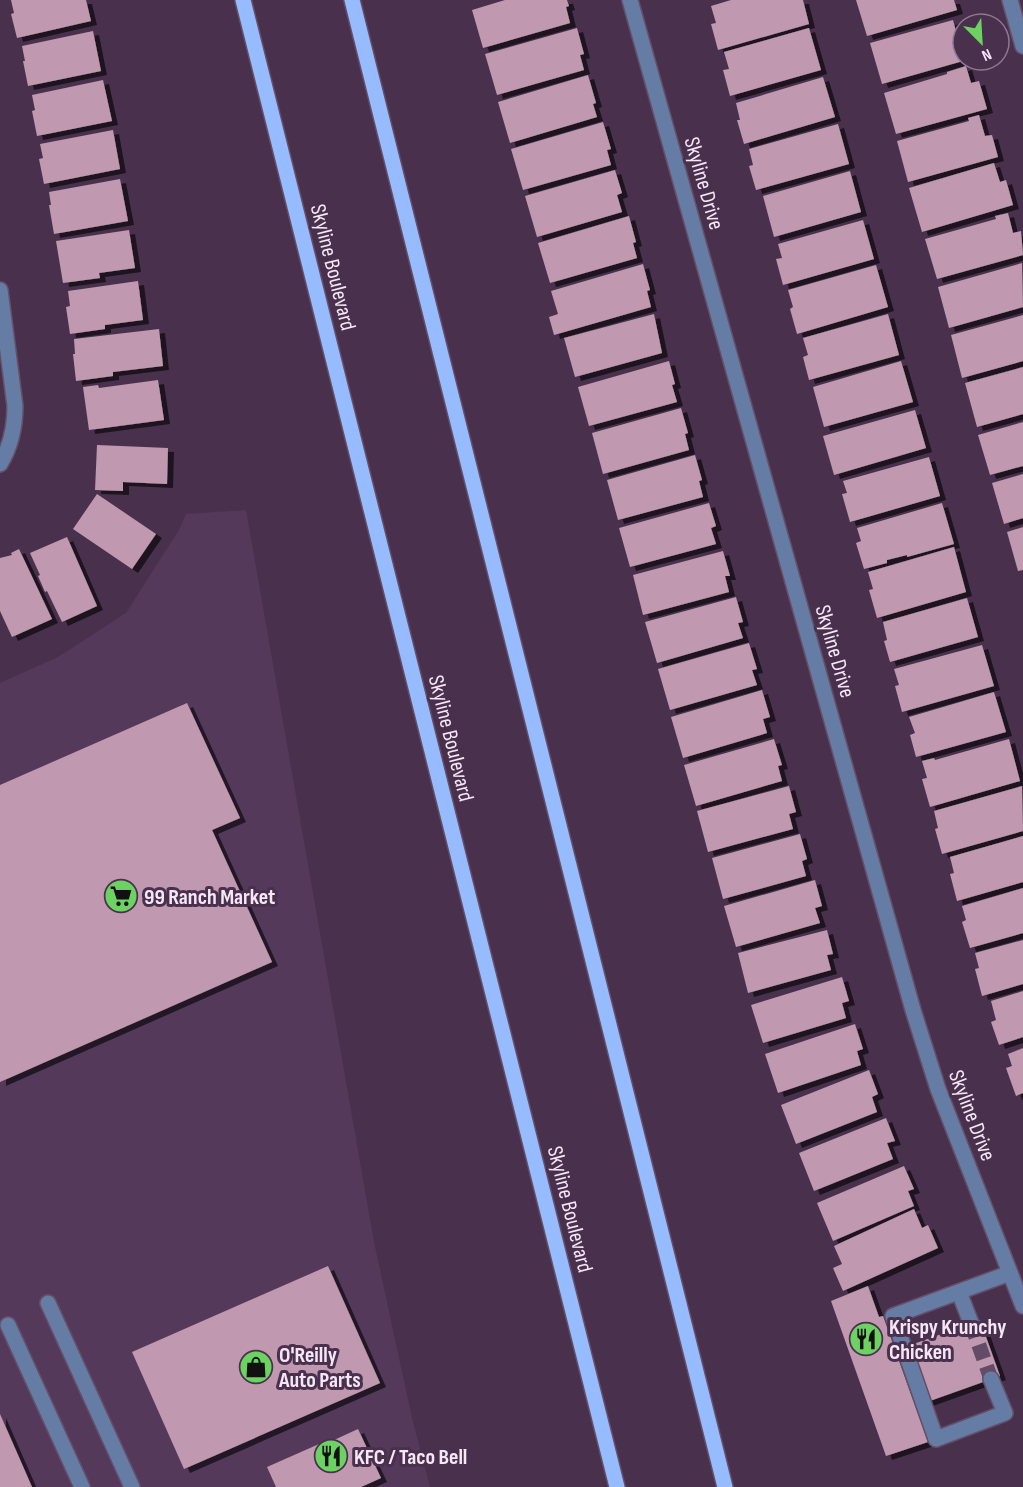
<svg xmlns="http://www.w3.org/2000/svg" width="1023" height="1487" font-family="'Sofia Sans Condensed',sans-serif">
<style>
.built{fill:#55395a}
.building{fill:#c098b0;filter:url(#shadow)}
.lines{fill:none;stroke-linecap:round;stroke-linejoin:round}
.minor-tunnel{stroke:#634c67;stroke-width:15;stroke-dasharray:15 8;stroke-linecap:butt}
.minor-casing{stroke:#654e68;stroke-width:18}
.major-casing{stroke:#654e68;stroke-width:18}
.minor{stroke:#657ca5;stroke-width:15}
.major{stroke:#96bbfe;stroke-width:15}
.labels{text-anchor:middle;stroke-width:6;stroke-linejoin:round;paint-order:stroke}
.street-label{font-size:22px;fill:#f6e6f8;stroke:#49314d}
.poi-label{font-size:22px;font-weight:bold;fill:#f6e6f8;stroke:#49314d;text-anchor:start}
</style>
<defs>
<filter id="shadow"><feDropShadow dx="6" dy="4" stdDeviation="0" flood-color="#0009"/></filter>
</defs>
<rect width="100%" height="100%" fill="#49314d"/>
<!-- built -->
<path class="built" d="M 246,510 L 374,1242 L 412,1418 L 430,1487 L 0,1487 L 0,683 L 58,657 L 126,613 L 179,530 L 186,514 Z"/>
<!-- building -->
<path class="building" d="M 11,0 L 86,0 L 91,21 L 17,38 L 11,14 L 14,13 Z
M 505,0 L 567,0 L 569,6 L 566,7 L 570,23 L 483,48 L 472,10 Z
M 731,0 L 803,0 L 809,24 L 718,50 L 711,24 L 716,23 L 711,6 Z
M 856,0 L 954,0 L 957,10 L 867,36 Z
M 953,20 L 958,39 L 963,37 L 963,61 L 882,84 L 870,43 Z
M 577,28 L 584,54 L 580,55 L 584,70 L 497,95 L 485,54 Z
M 809,28 L 821,70 L 730,96 L 723,70 L 729,69 L 724,52 Z
M 93,31 L 101,71 L 28,86 L 23,61 L 25,61 L 22,46 Z
M 966,66 L 971,83 L 979,81 L 987,109 L 896,134 L 884,93 L 947,74 L 947,72 Z
M 588,75 L 596,103 L 593,104 L 597,117 L 510,143 L 498,102 Z
M 823,77 L 835,117 L 744,144 L 737,120 L 740,120 L 736,103 Z
M 103,80 L 112,121 L 37,136 L 32,111 L 35,110 L 32,95 Z
M 979,115 L 985,136 L 992,135 L 998,157 L 908,182 L 897,141 L 969,121 L 968,118 Z
M 603,122 L 611,149 L 607,150 L 611,165 L 523,190 L 511,149 Z
M 838,124 L 849,164 L 756,190 L 749,166 L 753,165 L 749,149 Z
M 113,130 L 120,169 L 44,184 L 39,159 L 43,158 L 40,144 Z
M 994,163 L 1000,182 L 1006,180 L 1013,205 L 922,232 L 909,188 Z
M 615,170 L 622,193 L 617,195 L 622,212 L 537,237 L 525,196 Z
M 850,171 L 861,212 L 774,237 L 763,196 Z
M 120,179 L 128,221 L 54,234 L 49,205 L 51,205 L 49,192 Z
M 1008,213 L 1013,233 L 1021,231 L 1023,255 L 937,279 L 925,239 L 996,219 L 995,216 Z
M 629,216 L 636,242 L 633,243 L 637,258 L 550,283 L 538,243 Z
M 863,220 L 874,259 L 783,285 L 776,259 L 782,258 L 778,244 Z
M 129,230 L 135,268 L 99,273 L 100,278 L 63,283 L 56,241 Z
M 1022,263 L 1023,307 L 949,328 L 938,287 Z
M 643,264 L 650,290 L 647,291 L 651,307 L 554,335 L 549,317 L 558,314 L 551,291 Z
M 876,265 L 888,307 L 797,334 L 790,309 L 793,307 L 788,290 Z
M 138,281 L 143,320 L 105,325 L 105,329 L 70,334 L 66,307 L 70,306 L 68,291 Z
M 654,314 L 662,353 L 575,377 L 564,338 Z
M 888,314 L 899,355 L 809,380 L 803,357 L 808,355 L 803,338 Z
M 1023,315 L 1023,361 L 962,378 L 951,335 Z
M 159,329 L 163,366 L 113,372 L 113,376 L 76,381 L 73,354 L 75,354 L 74,339 Z
M 669,361 L 675,384 L 672,385 L 677,402 L 589,426 L 578,387 Z
M 901,361 L 913,402 L 824,427 L 813,387 Z
M 1023,367 L 1023,414 L 977,427 L 965,383 Z
M 158,380 L 164,420 L 89,430 L 83,387 L 98,385 L 99,388 Z
M 681,408 L 688,433 L 685,434 L 689,450 L 603,474 L 592,433 Z
M 915,410 L 926,448 L 834,475 L 823,436 Z
M 1023,422 L 1023,466 L 990,475 L 978,435 Z
M 97,445 L 168,448 L 167,484 L 123,482 L 123,491 L 95,490 Z
M 695,455 L 702,480 L 699,481 L 703,497 L 618,520 L 607,480 Z
M 929,457 L 940,496 L 850,522 L 842,494 L 847,493 L 843,481 Z
M 1023,474 L 1023,518 L 1004,524 L 992,483 Z
M 97,494 L 156,534 L 132,569 L 73,529 Z
M 709,503 L 716,526 L 711,528 L 716,544 L 630,567 L 619,528 Z
M 942,503 L 954,544 L 907,557 L 907,555 L 887,560 L 887,563 L 864,569 L 856,543 L 861,541 L 857,528 Z
M 1023,527 L 1023,570 L 1018,571 L 1007,532 Z
M 67,537 L 97,606 L 62,622 L 47,591 L 45,592 L 38,576 L 40,575 L 30,553 Z
M 954,547 L 966,592 L 877,618 L 869,590 L 873,589 L 868,572 Z
M 19,549 L 52,619 L 12,637 L 0,611 L 0,558 L 12,555 L 11,553 Z
M 723,551 L 730,576 L 725,576 L 729,592 L 643,615 L 633,575 Z
M 736,597 L 743,622 L 738,623 L 743,638 L 657,663 L 645,622 Z
M 967,598 L 978,637 L 890,662 L 884,641 L 887,640 L 883,622 Z
M 749,643 L 757,669 L 752,670 L 757,685 L 670,710 L 658,669 Z
M 982,645 L 994,686 L 902,712 L 895,686 L 899,685 L 894,669 Z
M 762,690 L 770,717 L 763,719 L 767,733 L 683,758 L 671,717 Z
M 994,692 L 1006,732 L 916,757 L 910,735 L 915,733 L 909,717 Z
M 187,703 L 240,818 L 212,830 L 272,962 L 0,1082 L 0,785 Z
M 774,739 L 782,765 L 778,766 L 782,781 L 696,806 L 684,765 Z
M 1009,739 L 1020,781 L 930,807 L 922,779 L 927,778 L 922,761 L 934,758 L 935,760 Z
M 789,786 L 796,812 L 789,814 L 793,829 L 708,852 L 697,811 Z
M 1022,786 L 1023,831 L 942,854 L 935,829 L 938,828 L 934,811 Z
M 800,834 L 807,859 L 802,861 L 806,876 L 723,899 L 712,858 Z
M 1023,836 L 1023,882 L 957,901 L 950,874 L 954,873 L 950,857 Z
M 815,880 L 822,906 L 815,908 L 820,923 L 736,947 L 724,906 Z
M 1023,888 L 1023,933 L 970,948 L 962,922 L 966,920 L 962,906 Z
M 827,930 L 833,954 L 827,955 L 831,970 L 748,993 L 738,953 Z
M 1023,940 L 1023,984 L 982,996 L 975,969 L 979,968 L 975,953 Z
M 842,977 L 849,1001 L 842,1003 L 846,1018 L 763,1043 L 751,1005 Z
M 1023,991 L 1023,1037 L 999,1045 L 991,1022 L 996,1020 L 991,1001 Z
M 855,1024 L 863,1049 L 857,1051 L 861,1065 L 778,1093 L 765,1054 Z
M 1023,1048 L 1023,1093 L 1016,1096 L 1006,1068 L 1012,1066 L 1008,1054 Z
M 869,1070 L 878,1094 L 872,1097 L 877,1112 L 796,1144 L 781,1105 Z
M 886,1118 L 895,1141 L 887,1143 L 893,1159 L 814,1191 L 799,1153 Z
M 904,1166 L 914,1189 L 908,1191 L 914,1206 L 833,1241 L 817,1203 Z
M 914,1209 L 922,1228 L 928,1225 L 938,1248 L 843,1291 L 833,1268 L 842,1264 L 834,1246 Z
M 328,1266 L 380,1383 L 184,1469 L 132,1352 Z
M 868,1286 L 879,1317 L 883,1316 L 928,1442 L 886,1456 L 831,1301 Z
M 980,1320 L 1000,1376 L 927,1402 L 908,1346 Z
M 0,1414 L 32,1487 L 0,1487 Z
M 358,1429 L 381,1478 L 361,1487 L 276,1487 L 267,1467 L 319,1444 L 321,1446 Z"/>
<g class="lines">
<!-- minor-tunnel -->
<path class="minor-tunnel" d="M 971,1323 L 991,1379"/>
<!-- minor casing -->
<g class="minor-casing">
<path id="minor" d="M 630,0 L 913,1010 L 938,1089 L 1023,1306
M 1010,0 L 1023,46
M 0,290 L 15,406 C 15,427 11,446 0,464
M 959,1292 L 971,1323
M 48,1303 L 132,1487
M 8,1325 L 82,1487
M 991,1379 L 1005,1413 L 936,1439 L 893,1316 L 1010,1273"/>
</g>
<!-- major casing -->
<g class="major-casing">
<path id="major" d="M 243,0 L 617,1487
M 352,0 L 725,1487"/>
</g>
<!-- minor -->
<use href="#minor" class="minor"/>
<!-- major -->
<use href="#major" class="major"/>
</g>
<!-- icons -->
<defs>
<g id="supermarket-disc" transform="scale(1.725)"><circle r="9.5" fill="#6cd362" stroke="#49314d"/><path d="M-6-5.5h2.5l.6 2H6L4.5 2H-2.5L-4.4-4H-6ZM-1.5 3.2a1.3 1.3 0 1 0 .1 0ZM3 3.2a1.3 1.3 0 1 0 .1 0Z" fill="#111"/></g>
<g id="restaurant-disc" transform="scale(1.725)"><circle r="9.5" fill="#6cd362" stroke="#49314d"/><path d="M-5-6h1v4h1v-4h1v4h1v-4h1v5L-1.5 .5V6h-2V.5L-5-1ZM5-6V6H3V1.5H1.5Q1.5-4 5-6Z" fill="#111"/></g>
<g id="shop-disc" transform="scale(1.725)"><circle r="9.5" fill="#6cd362" stroke="#49314d"/><path d="M-5-2.5h2.3a2.7 3.5 0 0 1 5.4 0H5L5.5 6h-11ZM-1.5-2.5h3a1.5 2.3 0 0 0-3 0Z" fill="#111"/></g>
</defs>
<g fill-rule="evenodd">
<use href="#supermarket-disc" x="121" y="896"/>
<use href="#restaurant-disc" x="866" y="1339"/>
<use href="#shop-disc" x="256" y="1367"/>
<use href="#restaurant-disc" x="331" y="1456"/>
</g>
<g class="labels">
<!-- street labels -->
<g class="street-label">
<text transform="translate(705 183) rotate(74)" y="8">Skyline Drive</text>
<text transform="translate(334 267) rotate(76)" y="8">Skyline Boulevard</text>
<text transform="translate(836 651) rotate(74)" y="8">Skyline Drive</text>
<text transform="translate(452 738) rotate(76)" y="8">Skyline Boulevard</text>
<text transform="translate(973 1115) rotate(69)" y="8">Skyline Drive</text>
<text transform="translate(571 1209) rotate(76)" y="8">Skyline Boulevard</text>
</g>
<!-- poi labels -->
<g class="poi-label">
<text x="144" y="904">99 Ranch Market</text>
<text x="889" y="1334">Krispy Krunchy<tspan x="889" dy="25">Chicken</tspan></text>
<text x="279" y="1362">O'Reilly<tspan x="279" dy="25">Auto Parts</tspan></text>
<text x="354" y="1464">KFC / Taco Bell</text>
</g>
</g>
<!-- north arrow -->
<g transform="translate(981 42) rotate(156)"><circle r="28" fill="#49314d" stroke="#8e7991" stroke-width="1.5"/>
<path d="M0-4.5L10 22L0 15L-10 22Z" fill="#6cd362"/>
<text y="-9" font-size="16" font-weight="bold" text-anchor="middle" fill="#f6e6f8">N</text>
</g>
</svg>
